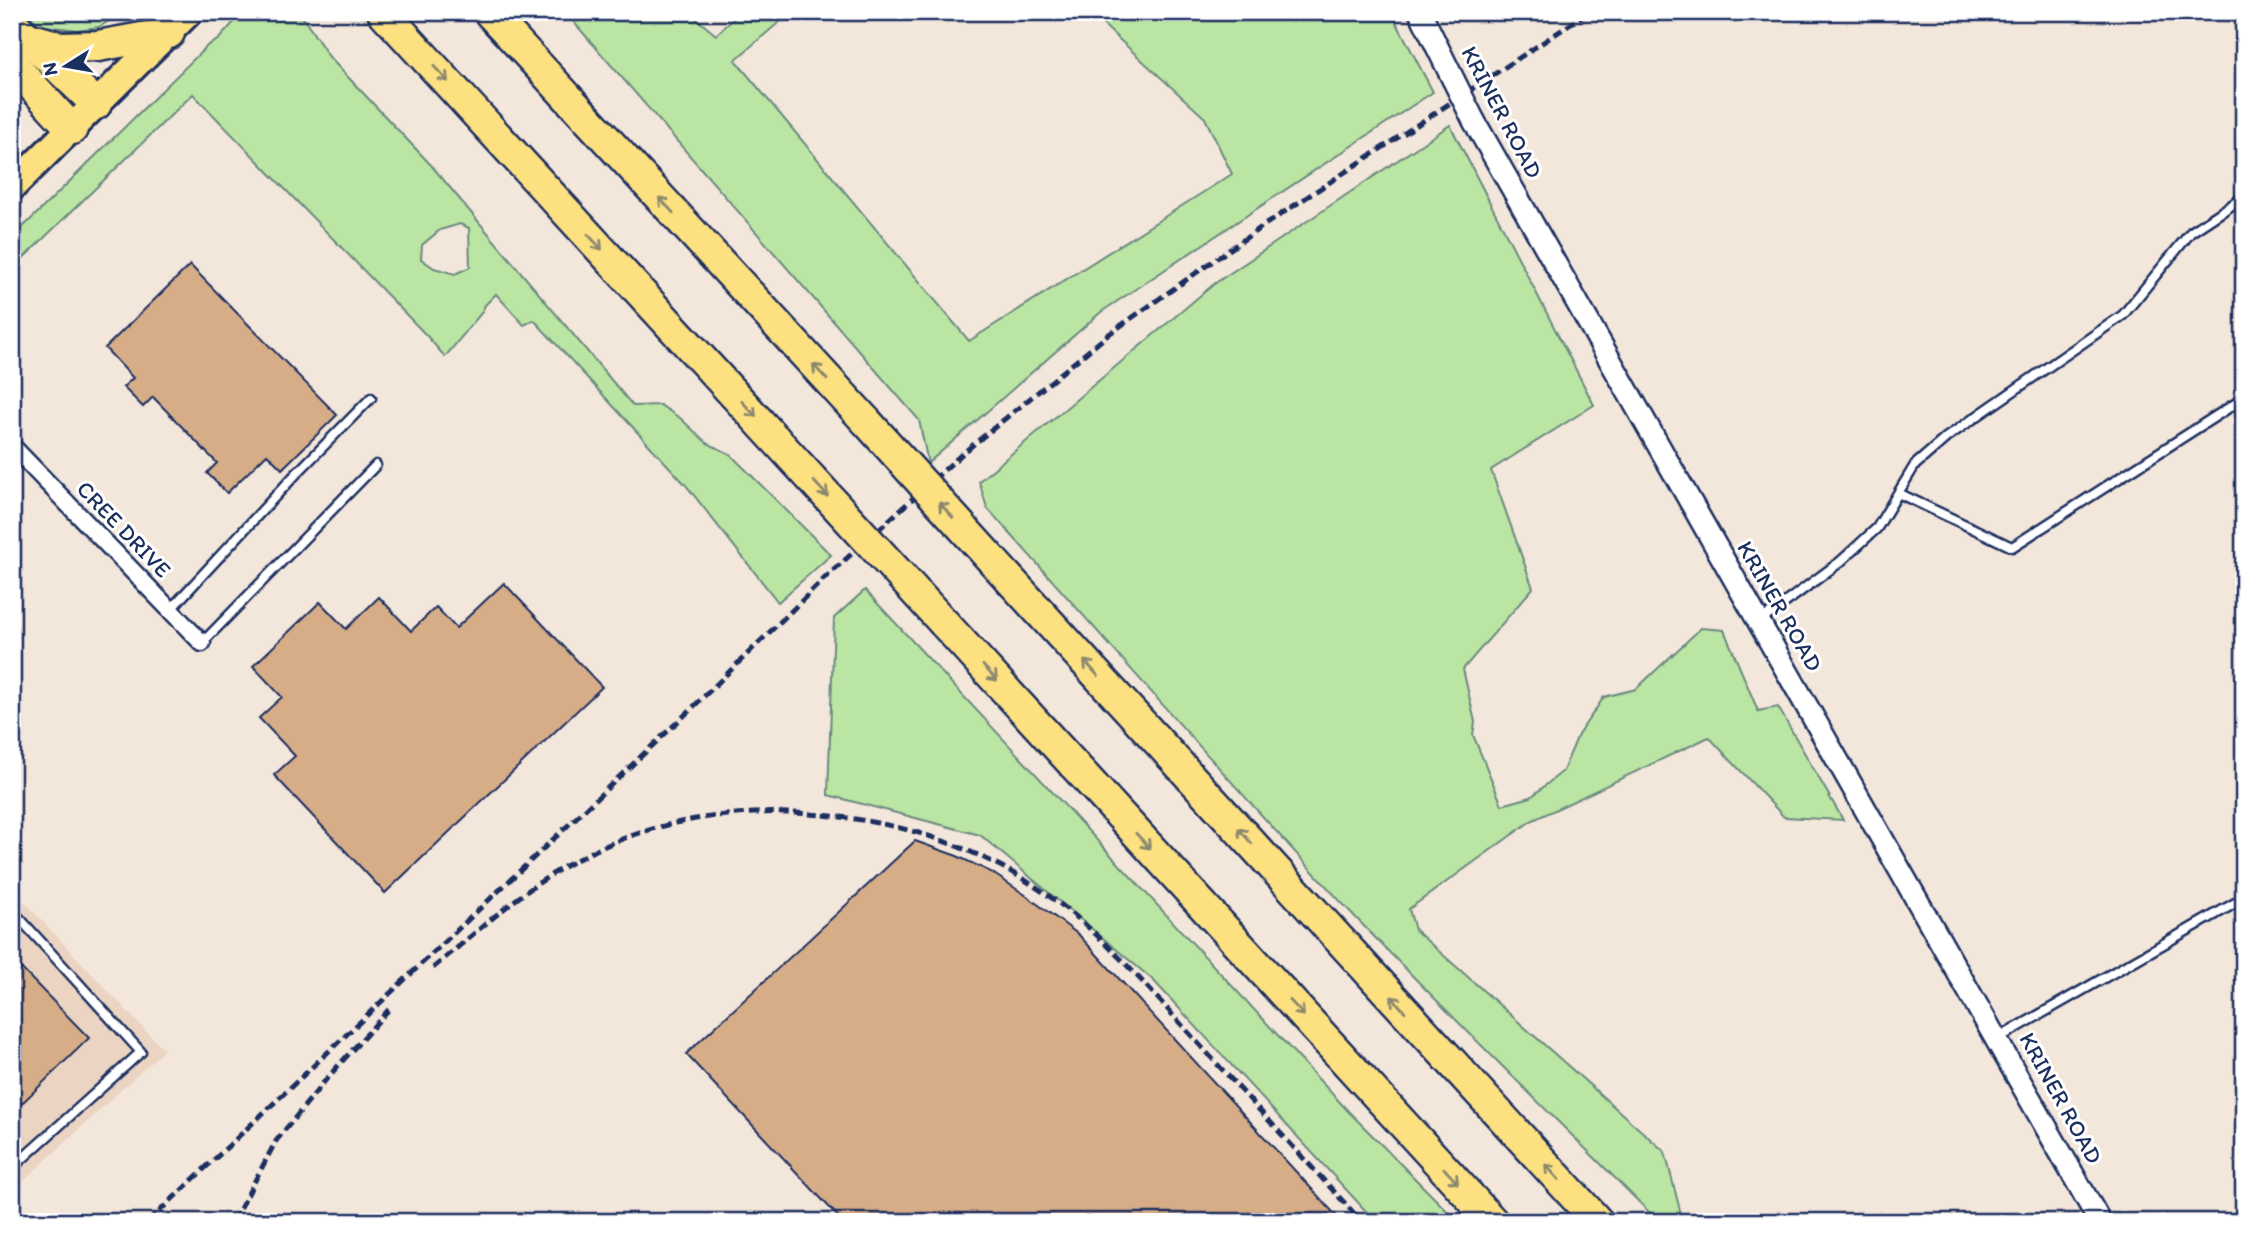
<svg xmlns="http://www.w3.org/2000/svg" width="2256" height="1234" font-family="Itim,sans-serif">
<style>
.built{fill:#ebd5c2}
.green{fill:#bbe5a2;stroke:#6b8a80;stroke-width:2;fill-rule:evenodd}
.building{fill:#d7ad88;stroke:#1b2f5e;stroke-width:2}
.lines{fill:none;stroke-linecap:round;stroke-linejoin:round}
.service-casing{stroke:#1b2f5e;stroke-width:13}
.minor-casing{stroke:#1b2f5e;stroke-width:21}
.tertiary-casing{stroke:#1b2f5e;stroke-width:26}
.primary-casing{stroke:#1b2f5e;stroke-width:32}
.motorway-casing{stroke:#1b2f5e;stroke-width:35}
.service{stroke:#fff;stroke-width:8}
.minor{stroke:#fff;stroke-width:16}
.tertiary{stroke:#fff;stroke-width:21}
.primary{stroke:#fde080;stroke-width:26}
.motorway{stroke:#fde080;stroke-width:30}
.rail{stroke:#1b2f5e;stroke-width:5;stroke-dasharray:10 5;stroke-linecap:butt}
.tertiary-bridge-casing{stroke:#1b2f5e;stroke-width:26;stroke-linecap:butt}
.motorway-bridge-casing{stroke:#1b2f5e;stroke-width:35;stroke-linecap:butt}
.tertiary-bridge{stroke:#fff;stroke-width:21}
.motorway-bridge{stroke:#fde080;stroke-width:30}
.oneway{stroke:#8c886f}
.labels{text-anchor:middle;stroke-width:6;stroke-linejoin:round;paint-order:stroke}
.street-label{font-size:23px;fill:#1b2f5e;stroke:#fff}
</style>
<rect width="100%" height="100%" fill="#f3e6db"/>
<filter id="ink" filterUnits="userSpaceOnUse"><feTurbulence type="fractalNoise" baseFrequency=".0143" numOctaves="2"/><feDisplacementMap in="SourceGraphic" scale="14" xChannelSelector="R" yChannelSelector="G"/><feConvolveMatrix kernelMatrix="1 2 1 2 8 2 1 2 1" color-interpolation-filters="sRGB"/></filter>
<g filter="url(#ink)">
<!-- built -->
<path class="built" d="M 12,889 L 164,1050 L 12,1192 Z"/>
<!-- green -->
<path class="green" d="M 26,12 L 124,12 L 99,27 L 77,30 L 39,25 Z
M 243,12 L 299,12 L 330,58 L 431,165 L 633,406 L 660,405 L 680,418 L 707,443 L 730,454 L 831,555 L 778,602 L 685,484 L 534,320 L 524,325 L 496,294 L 485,305 L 482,312 L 445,357 L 427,336 L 193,94 L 12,269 L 12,238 L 208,45 L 218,40 ZM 460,224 L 469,228 L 470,267 L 455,274 L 434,268 L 421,259 L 422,245 L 440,230 Z
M 565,12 L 688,12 L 716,35 L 741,12 L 791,12 L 735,60 L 969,341 L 1232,174 L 1205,118 L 1097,19 L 1099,12 L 1391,12 L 1433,92 L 1101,312 L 928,463 L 919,420 Z
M 1450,125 L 1594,405 L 1491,470 L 1533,588 L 1463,669 L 1475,722 L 1473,735 L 1502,805 L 1531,797 L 1563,771 L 1578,735 L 1604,697 L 1636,689 L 1701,628 L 1724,630 L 1758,711 L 1778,707 L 1843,820 L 1784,817 L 1709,737 L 1531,821 L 1409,909 L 1415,930 L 1665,1152 L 1683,1222 L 1662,1222 L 1648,1211 C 1552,1115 1454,1020 1360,922 C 1232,787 1112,645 987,508 L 979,481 L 1214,284 Z
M 865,590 L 1349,1112 L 1458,1222 L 1376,1222 L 1153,980 L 980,835 L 828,795 L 834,618 Z"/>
<!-- building -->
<path class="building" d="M 190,265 L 337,415 L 282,469 L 267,454 L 227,493 L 207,473 L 217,463 L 153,397 L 143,407 L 123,387 L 133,378 L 105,348 Z
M 504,583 L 602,687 L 385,893 L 274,775 L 295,756 L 259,718 L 282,697 L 253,666 L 320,602 L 346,629 L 379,597 L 411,631 L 436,607 L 456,628 Z
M 915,841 L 957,856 L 991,872 L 1024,894 L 1079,935 L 1342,1222 L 843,1222 L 686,1054 Z
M 12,959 L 89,1038 L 12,1113 Z"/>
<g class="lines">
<!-- service casing -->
<g class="service-casing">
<path id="service" d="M 1898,493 L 2012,547 L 2244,398
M 170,610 L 295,475 L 371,398
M 1759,622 L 1840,562 L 1877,528 L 1915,465 L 1947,437 L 2123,315 L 2191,232 L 2244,197
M 202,643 L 376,465
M 12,910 L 141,1052 L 12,1168
M 1997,1039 L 2244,898"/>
</g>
<!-- minor casing -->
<g class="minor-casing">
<path id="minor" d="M 12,446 L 202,643"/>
</g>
<!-- tertiary casing -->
<g class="tertiary-casing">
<path id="tertiary" d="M 1420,12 L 1453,79
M 1474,121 L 2100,1222"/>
</g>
<!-- primary casing -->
<g class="primary-casing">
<path id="primary" d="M 12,187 L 189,12"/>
</g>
<!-- motorway casing -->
<g class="motorway-casing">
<path id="motorway" d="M 383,12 L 775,439
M 489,12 L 867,422
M 12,23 L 96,104
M 28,38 L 60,47 L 98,46 L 169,33
M 12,64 L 72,129
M 992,560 L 1598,1222
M 944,623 L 1493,1222"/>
</g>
<!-- service -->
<use href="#service" class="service"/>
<!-- minor -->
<use href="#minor" class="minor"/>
<!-- tertiary -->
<use href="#tertiary" class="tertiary"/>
<!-- primary -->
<use href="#primary" class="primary"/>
<!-- motorway -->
<use href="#motorway" class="motorway"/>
<!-- rail -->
<path class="rail" d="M 433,968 C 479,930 525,887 578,859 C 643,824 719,810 792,813 C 916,818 1024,860 1112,950 C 1142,980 1169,1011 1197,1042 C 1252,1102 1307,1162 1362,1222
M 148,1222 L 688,712 L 826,577 L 963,453 L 1109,334 L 1263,226 L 1589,12
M 233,1222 L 276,1141 L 329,1076 L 391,1007"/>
<!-- tertiary-bridge casing -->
<g class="tertiary-bridge-casing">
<path id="tertiary-bridge" d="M 1453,79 L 1474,121"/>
</g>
<!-- motorway-bridge casing -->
<g class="motorway-bridge-casing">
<path id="motorway-bridge" d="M 867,422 L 992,560
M 775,439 L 944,623"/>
</g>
<!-- tertiary-bridge -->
<use href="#tertiary-bridge" class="tertiary-bridge"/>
<!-- motorway-bridge -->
<use href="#motorway-bridge" class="motorway-bridge"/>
</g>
<!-- one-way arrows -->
<defs><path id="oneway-shaft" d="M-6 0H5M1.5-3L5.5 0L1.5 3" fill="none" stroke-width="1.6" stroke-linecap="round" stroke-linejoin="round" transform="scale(1.75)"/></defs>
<g class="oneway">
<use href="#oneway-shaft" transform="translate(441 74) rotate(47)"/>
<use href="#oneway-shaft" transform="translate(666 205) rotate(-133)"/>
<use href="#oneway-shaft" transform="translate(595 242) rotate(47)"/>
<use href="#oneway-shaft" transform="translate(820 372) rotate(-133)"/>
<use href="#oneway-shaft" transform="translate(749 409) rotate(47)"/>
<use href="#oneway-shaft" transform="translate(821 489) rotate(48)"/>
<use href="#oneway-shaft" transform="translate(946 510) rotate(-132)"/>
<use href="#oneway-shaft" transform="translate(1091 668) rotate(-132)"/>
<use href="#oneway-shaft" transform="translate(990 673) rotate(47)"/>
<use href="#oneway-shaft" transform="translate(1245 836) rotate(-132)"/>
<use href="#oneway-shaft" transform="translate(1143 841) rotate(47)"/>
<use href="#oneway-shaft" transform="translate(1398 1004) rotate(-132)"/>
<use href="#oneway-shaft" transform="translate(1297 1008) rotate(47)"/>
<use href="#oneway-shaft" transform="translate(1552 1172) rotate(-132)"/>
<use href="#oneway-shaft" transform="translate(1451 1176) rotate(47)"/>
</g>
</g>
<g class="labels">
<!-- street labels -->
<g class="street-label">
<text transform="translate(1502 112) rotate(62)" y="8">KRINER ROAD</text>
<text transform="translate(124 529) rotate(46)" y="8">CREE DRIVE</text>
<text transform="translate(1780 606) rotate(60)" y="8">KRINER ROAD</text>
<text transform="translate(2061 1098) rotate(61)" y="8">KRINER ROAD</text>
</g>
</g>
<!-- margin -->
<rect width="2256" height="1234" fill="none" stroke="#fff" stroke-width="42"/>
<rect x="21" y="21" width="2214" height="1192" fill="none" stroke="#1b2f5e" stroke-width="2.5" filter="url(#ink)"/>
<!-- north arrow -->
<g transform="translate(66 66) rotate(259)" stroke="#ffffff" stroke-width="5" paint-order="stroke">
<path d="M0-5L12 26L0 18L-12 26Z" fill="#1b2f5e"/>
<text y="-10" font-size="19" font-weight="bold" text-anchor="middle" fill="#1b2f5e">N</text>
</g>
</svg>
